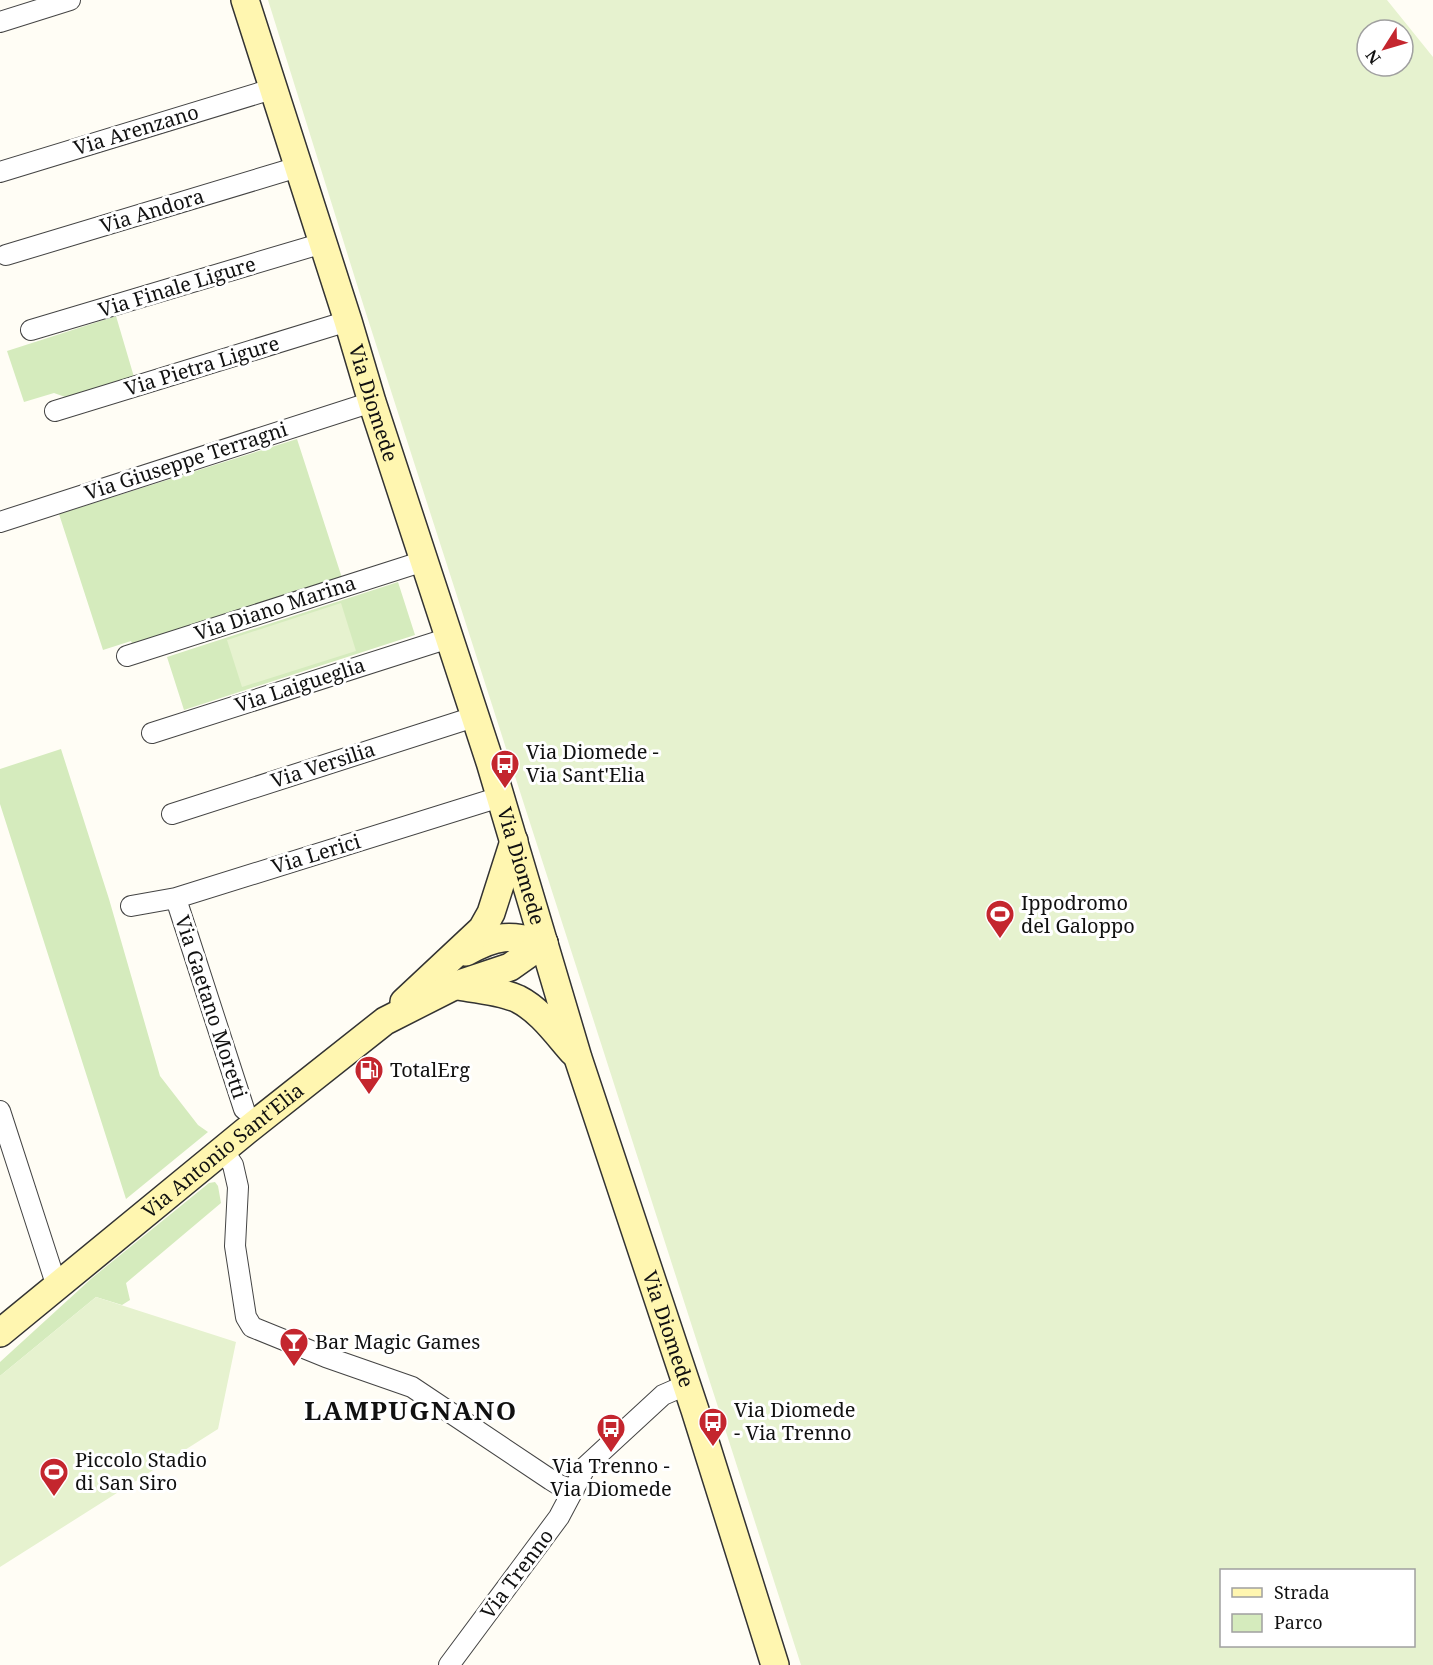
<svg xmlns="http://www.w3.org/2000/svg" width="1433" height="1665" font-family="'Noto Serif',serif">
<style>
.green{fill:#d5ebbd}
.pitch{fill:#e6f2cf;fill-rule:evenodd}
.lines{fill:none;stroke-linecap:round;stroke-linejoin:round}
.street-casing{stroke:#444;stroke-width:22}
.secondary-casing{stroke:#333;stroke-width:30}
.street{stroke:#fff;stroke-width:20}
.secondary{stroke:#fff6b0;stroke-width:27}
.labels{text-anchor:middle;stroke-width:6;stroke-linejoin:round;paint-order:stroke}
.street-label{font-size:20px;fill:#111;stroke:#fff}
.poi-label{font-size:20px;fill:#111;stroke:#fff;text-anchor:start}
.district-label{font-size:26px;font-weight:bold;letter-spacing:1.5px;fill:#111;stroke:#fff}
</style>
<rect width="100%" height="100%" fill="#fffdf5"/>
<!-- green -->
<path class="green" d="M 116,316 L 134,377 L 68,398 L 54,393 L 24,402 L 7,351 Z
M 297,439 L 343,581 L 134,648 L 131,641 L 103,650 L 59,514 Z
M 398,582 L 415,635 L 184,710 L 167,657 Z
M 61,749 L 109,899 L 160,1076 L 198,1125 L 208,1132 L 126,1199 L 0,804 L 0,769 Z
M 215,1182 L 218,1186 L 221,1203 L 126,1283 L 130,1300 L 122,1305 L 96,1297 L 0,1376 L 0,1362 L 92,1278 L 209,1183 Z"/>
<!-- pitch -->
<path class="pitch" d="M 268,0 L 1387,0 L 1433,57 L 1433,1665 L 801,1665 L 364,307 ZM 1367,30 L 1403,30 L 1403,66 L 1367,66 ZM 1222,1570 L 1414,1570 L 1414,1646 L 1222,1646 Z
M 341,603 L 356,651 L 242,687 L 227,640 Z
M 96,1297 L 236,1342 L 218,1429 L 0,1567 L 0,1376 Z"/>
<g class="lines">
<!-- street casing -->
<g class="street-casing">
<path id="street" d="M 0,22 L 70,0
M 0,172 L 272,89
M 6,255 L 298,167
M 31,330 L 323,243
M 55,411 L 348,321
M 0,522 L 372,402
M 127,656 L 424,561
M 152,733 L 449,638
M 172,814 L 474,717
M 178,905 L 244,1109
M 131,906 L 176,898 L 500,797
M 0,1111 L 57,1287
M 223,1150 L 233,1165 L 238,1187 L 235,1246 L 246,1317 L 252,1327 L 326,1357 L 412,1387 L 551,1480 L 559,1485 L 574,1490
M 449,1665 L 559,1517 L 586,1466 L 663,1395 L 686,1385"/>
</g>
<!-- secondary casing -->
<g class="secondary-casing">
<g id="secondary">
<path id="s1" d="M 245,0 L 348,321 L 372,402 L 490,762 L 578,1058 L 695,1410 L 775,1665"/>
<path d="M 466,952 C 498,934 509,935 544,943"/>
<path d="M 457,986 C 476,989 501,991 518,999 C 540,1010 557,1034 573,1052"/>
<path d="M 404,1002 L 482,929 L 491,913 L 514,841"/>
<path id="s2" d="M 0,1333 L 246,1131 L 385,1021 L 456,985 L 510,967 L 544,943"/>
</g>
</g>
<!-- street -->
<use href="#street" class="street"/>
<!-- secondary -->
<use href="#secondary" class="secondary"/>
</g>
<!-- icons -->
<defs>
<g id="bus-pin" transform="scale(1.5)"><path d="M0 17L-7.5 6A9.5 9.5 0 1 1 7.5 6Z" fill="#c4262e" stroke="#fff"/><path d="M-5-6H5V4H4V6H2V4H-2V6H-4V4H-5ZM-3.5-4V0h7V-4ZM-3.5 1.2v1.5H-2V1.2ZM2 1.2v1.5H3.5V1.2Z" fill="#fff"/></g>
<g id="stadium-pin" transform="scale(1.5)"><path d="M0 17L-7.5 6A9.5 9.5 0 1 1 7.5 6Z" fill="#c4262e" stroke="#fff"/><path d="M0-5a6.5 5 0 1 0 0 10a6.5 5 0 1 0 0-10ZM-3.5-1.8h7v3.6h-7Z" fill="#fff"/></g>
<g id="fuel-pin" transform="scale(1.5)"><path d="M0 17L-7.5 6A9.5 9.5 0 1 1 7.5 6Z" fill="#c4262e" stroke="#fff"/><path d="M-5.5-6h7V0h2V4h1.3V-2.5L3-4.5l.8-.8L6-3V5H2.5V1h-1V6h-7ZM-4.2-4.7v3.2H.2V-4.7Z" fill="#fff"/></g>
<g id="bar-pin" transform="scale(1.5)"><path d="M0 17L-7.5 6A9.5 9.5 0 1 1 7.5 6Z" fill="#c4262e" stroke="#fff"/><path d="M-6-5H6L.8 .8V4.5H3.5V6h-7V4.5H-.8V.8Z" fill="#fff"/></g>
</defs>
<g fill-rule="evenodd">
<use href="#bus-pin" x="505" y="764"/>
<use href="#stadium-pin" x="1000" y="914"/>
<use href="#fuel-pin" x="369" y="1070"/>
<use href="#bar-pin" x="294" y="1342"/>
<use href="#bus-pin" x="713" y="1422"/>
<use href="#bus-pin" x="611" y="1428"/>
<use href="#stadium-pin" x="54" y="1472"/>
</g>
<g class="labels">
<!-- street labels -->
<g class="street-label">
<text transform="translate(136 130) rotate(-17)" y="7">Via Arenzano</text>
<text transform="translate(152 211) rotate(-17)" y="7">Via Andora</text>
<text transform="translate(177 287) rotate(-17)" y="7">Via Finale Ligure</text>
<text transform="translate(202 366) rotate(-17)" y="7">Via Pietra Ligure</text>
<text dy="7" stroke="none"><textPath href="#s1" startOffset="423">Via Diomede</textPath></text>
<text transform="translate(186 461) rotate(-18)" y="7">Via Giuseppe Terragni</text>
<text transform="translate(275 608) rotate(-18)" y="7">Via Diano Marina</text>
<text transform="translate(300 685) rotate(-18)" y="7">Via Laigueglia</text>
<text transform="translate(323 765) rotate(-18)" y="7">Via Versilia</text>
<text transform="translate(316 854) rotate(-17)" y="7">Via Lerici</text>
<text dy="7" stroke="none"><textPath href="#s1" startOffset="909">Via Diomede</textPath></text>
<text transform="translate(211 1007) rotate(72)" y="7">Via Gaetano Moretti</text>
<text dy="7" stroke="none"><textPath href="#s2" startOffset="288">Via Antonio Sant'Elia</textPath></text>
<text dy="7" stroke="none"><textPath href="#s1" startOffset="1395">Via Diomede</textPath></text>
<text transform="translate(517 1574) rotate(-53)" y="7">Via Trenno</text>
</g>
<!-- poi labels -->
<g class="poi-label">
<text x="526" y="759">Via Diomede -<tspan x="526" dy="23">Via Sant'Elia</tspan></text>
<text x="1021" y="910">Ippodromo<tspan x="1021" dy="23">del Galoppo</tspan></text>
<text x="390" y="1077">TotalErg</text>
<text x="315" y="1349">Bar Magic Games</text>
<text x="734" y="1417">Via Diomede<tspan x="734" dy="23">- Via Trenno</tspan></text>
<text x="75" y="1467">Piccolo Stadio<tspan x="75" dy="23">di San Siro</tspan></text>
<text x="611" y="1473" text-anchor="middle">Via Trenno -<tspan x="611" dy="23">Via Diomede</tspan></text>
</g>
<!-- district labels -->
<g class="district-label">
<text x="411" y="1420">LAMPUGNANO</text>
</g>
</g>
<!-- legend -->
<rect x="1220" y="1569" width="195" height="78" fill="#ffffff" stroke="#a0a0a0" stroke-width="1.5"/>
<rect x="1232" y="1588" width="30" height="9" fill="#fff6b0" stroke="#a0a0a0" stroke-width="1.5"/>
<text x="1274" y="1599" font-size="18" fill="#111111">Strada</text>
<rect x="1232" y="1614" width="30" height="18" fill="#d5ebbd" stroke="#a0a0a0" stroke-width="1.5"/>
<text x="1274" y="1629" font-size="18" fill="#111111">Parco</text>
<!-- north arrow -->
<g transform="translate(1385 48) rotate(233)"><circle r="28" fill="#ffffff" stroke="#a0a0a0" stroke-width="1.5"/>
<path d="M0-4.5L10 22L0 15L-10 22Z" fill="#c4262e"/>
<text y="-9" font-size="16" font-weight="bold" text-anchor="middle" fill="#111111">N</text>
</g>
</svg>
